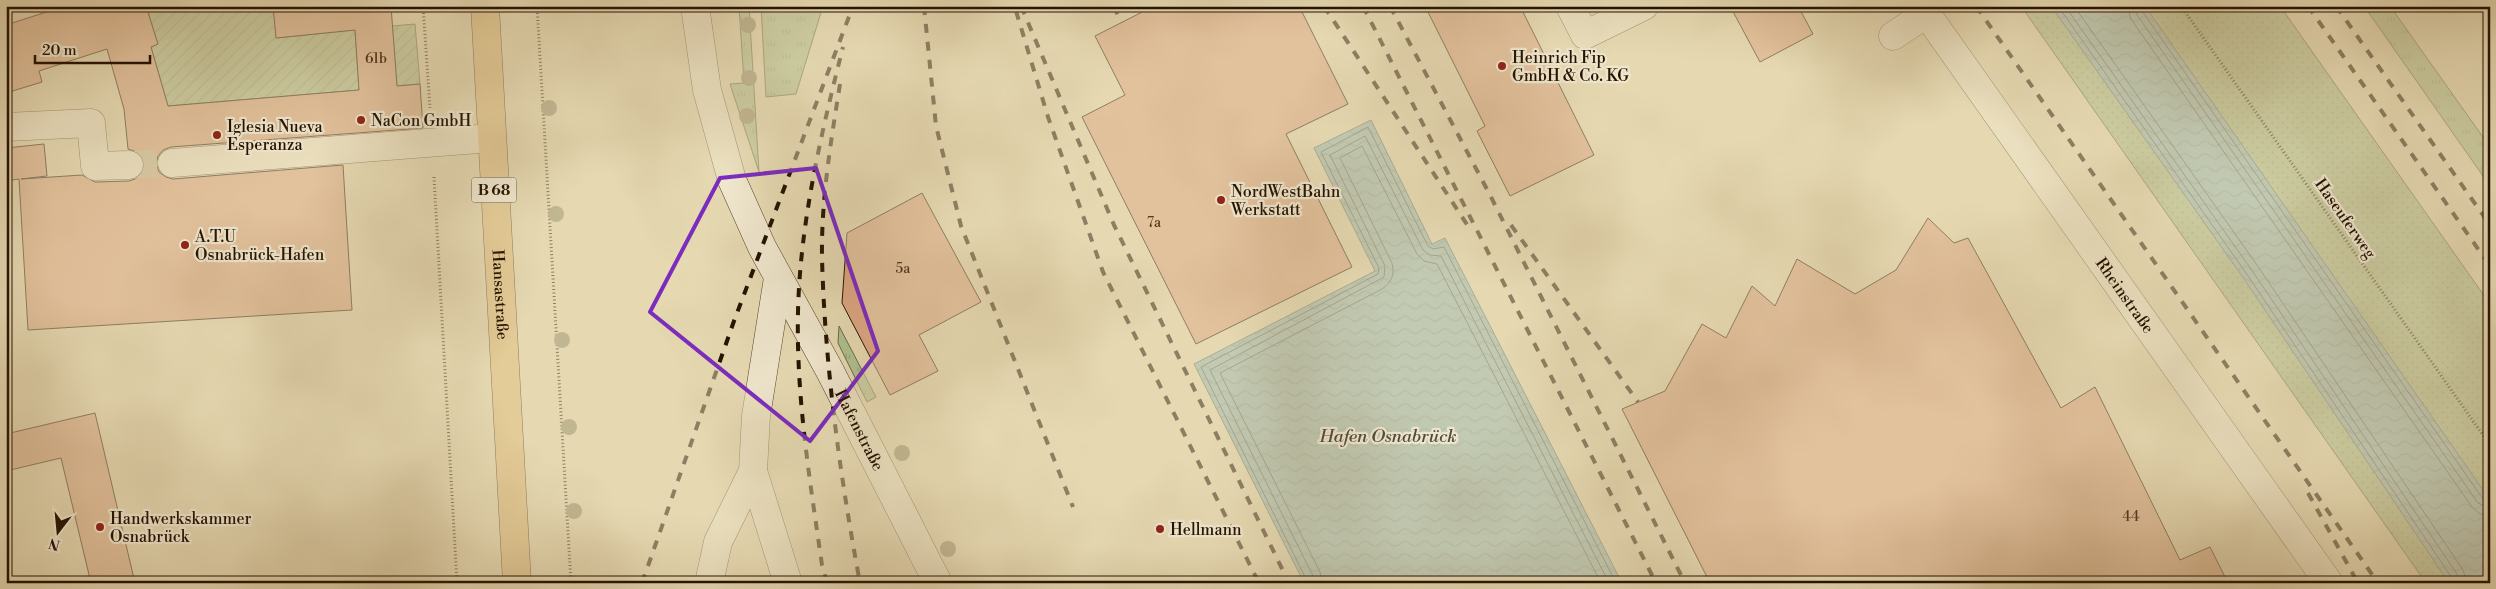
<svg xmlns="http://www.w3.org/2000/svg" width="2496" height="589" font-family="'Libre Bodoni',serif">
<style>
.grass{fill:url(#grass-tufts);stroke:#6a6948}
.park{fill:url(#park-dots);stroke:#6a6948}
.garden{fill:url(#garden-furrows);stroke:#6a6948}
.water{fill:url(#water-waves);stroke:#69766b}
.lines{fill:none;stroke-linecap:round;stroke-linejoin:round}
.shore{stroke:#5e665a;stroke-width:1}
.building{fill:#dda684;stroke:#241200}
.minor-tunnel{stroke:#c9bb97;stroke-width:28;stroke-dasharray:28 14;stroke-linecap:butt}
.minor-casing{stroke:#54442c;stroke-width:29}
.major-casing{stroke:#241200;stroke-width:29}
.path{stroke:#241200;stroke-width:3;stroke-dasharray:1 2.5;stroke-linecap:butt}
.minor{stroke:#efe6cd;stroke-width:28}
.major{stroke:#e3bc79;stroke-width:28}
.rail{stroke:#241200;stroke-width:4;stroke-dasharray:9 9;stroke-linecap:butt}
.tree{fill:#968d6c}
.marked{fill:none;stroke:#7b2cbf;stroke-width:4;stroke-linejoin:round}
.poi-dot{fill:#8f2418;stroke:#efe6cd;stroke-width:2}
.labels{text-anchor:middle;stroke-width:4.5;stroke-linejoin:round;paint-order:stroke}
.number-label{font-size:14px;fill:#523721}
.shield{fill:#efe6cd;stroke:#61523e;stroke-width:1}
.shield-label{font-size:15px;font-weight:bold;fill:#241200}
.poi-label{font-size:16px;fill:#241200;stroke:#efe6cd;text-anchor:start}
.street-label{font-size:16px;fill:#241200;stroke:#efe6cd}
.water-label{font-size:18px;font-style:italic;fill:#4c4c3f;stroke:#efe6cd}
</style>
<defs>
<pattern id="grass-tufts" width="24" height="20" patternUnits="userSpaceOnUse" patternTransform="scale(1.25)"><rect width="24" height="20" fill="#b0c090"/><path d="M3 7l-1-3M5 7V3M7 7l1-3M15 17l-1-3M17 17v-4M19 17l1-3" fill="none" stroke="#97a47a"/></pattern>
<pattern id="park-dots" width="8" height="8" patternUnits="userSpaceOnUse" patternTransform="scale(1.25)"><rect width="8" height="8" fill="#b0c090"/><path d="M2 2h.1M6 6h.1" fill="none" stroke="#97a47a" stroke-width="1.8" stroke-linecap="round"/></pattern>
<pattern id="garden-furrows" width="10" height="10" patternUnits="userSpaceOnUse" patternTransform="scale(1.25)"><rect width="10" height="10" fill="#b0c090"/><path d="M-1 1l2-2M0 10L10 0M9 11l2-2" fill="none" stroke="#97a47a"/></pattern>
<pattern id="water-waves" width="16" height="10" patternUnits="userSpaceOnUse" patternTransform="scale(1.25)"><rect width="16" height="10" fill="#97b9b3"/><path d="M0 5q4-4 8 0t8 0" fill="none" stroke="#829e98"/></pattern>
</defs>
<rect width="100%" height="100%" fill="#e6d9b2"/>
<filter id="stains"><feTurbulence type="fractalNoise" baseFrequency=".004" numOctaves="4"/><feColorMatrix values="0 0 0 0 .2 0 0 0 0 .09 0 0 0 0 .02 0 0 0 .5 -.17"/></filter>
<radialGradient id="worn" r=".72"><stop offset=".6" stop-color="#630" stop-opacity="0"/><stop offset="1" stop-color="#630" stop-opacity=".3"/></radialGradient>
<!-- grass -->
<path class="grass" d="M 739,6 L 749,6 L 759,172 L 730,84 L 744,83 Z
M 761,6 L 823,6 L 796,94 L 766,97 Z
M 2364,6 L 2390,6 L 2490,147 L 2490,186 Z
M 839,326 L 876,397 L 867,402 L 838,343 Z"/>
<!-- park -->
<path class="park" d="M 2021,6 L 2280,6 L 2490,304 L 2490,583 L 2426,583 Z"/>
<!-- garden -->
<path class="garden" d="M 146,6 L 273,6 L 277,38 L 355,30 L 359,90 L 168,106 L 151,47 L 158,44 Z
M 415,24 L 420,84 L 397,86 L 392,26 Z"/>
<!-- water -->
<path class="water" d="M 2051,6 L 2145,6 L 2490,500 L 2490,583 L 2449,583 L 2242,276 Z
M 1371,120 L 1432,244 L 1445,238 L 1622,583 L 1304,583 L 1194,364 L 1375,271 L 1314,148 Z"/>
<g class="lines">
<!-- shore -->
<path class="shore" d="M 2058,6 L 2246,273 L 2452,578 L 2453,583
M 2065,6 L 2251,269 L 2457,574 L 2459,583
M 2074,6 L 2257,265 L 2463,570 L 2467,583
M 2127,6 L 2131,19 L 2472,507 L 2480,514 L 2490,515
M 2135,6 L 2137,15 L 2478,503 L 2490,508
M 2141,6 L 2142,11 L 2483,499 L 2490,502
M 1308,583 L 1201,367 L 1378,274 L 1379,268 L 1321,152 L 1368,127 L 1428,246 L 1433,249 L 1444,247 L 1616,583
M 1314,583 L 1313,576 L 1210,370 L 1384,277 L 1385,266 L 1330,155 L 1365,136 L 1423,250 L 1430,255 L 1441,256 L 1609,583
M 1322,583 L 1320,572 L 1220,373 L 1382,289 C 1392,282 1395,274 1392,263 L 1340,158 L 1362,146 L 1417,254 L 1424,261 L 1437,264 L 1601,583"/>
</g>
<!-- building -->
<path class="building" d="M 65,6 L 146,6 L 158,44 L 151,47 L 168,106 L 359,90 L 355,30 L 276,38 L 273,6 L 391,6 L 397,86 L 420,84 L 423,128 L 171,147 L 163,150 L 158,156 L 156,164 L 159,172 L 166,177 L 173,179 L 343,165 L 352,310 L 28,330 L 19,179 L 6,181 L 6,148 L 44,144 L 47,176 L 21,179 L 82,175 L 95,182 L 129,181 L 138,178 L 142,173 L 145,165 L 142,157 L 137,152 L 128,149 L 124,109 L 107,49 L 39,71 L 42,82 L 6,93 L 6,25 Z
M 1154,6 L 1299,6 L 1348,104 L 1286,134 L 1352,267 L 1196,344 L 1082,117 L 1125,95 L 1095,36 Z
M 1425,6 L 1520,6 L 1594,155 L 1510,196 L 1477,131 L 1485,126 Z
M 1730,6 L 1798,6 L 1813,34 L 1760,62 Z
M 922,193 L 981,302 L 919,335 L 938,371 L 890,395 L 842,303 L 847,233 Z
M 1928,218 L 1954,243 L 1968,238 L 2061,408 L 2095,387 L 2180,560 L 2210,547 L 2228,583 L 1710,583 L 1622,409 L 1665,391 L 1702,324 L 1726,338 L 1752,286 L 1775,306 L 1797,259 L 1855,294 L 1896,270 Z
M 95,413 L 135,583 L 91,583 L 61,458 L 6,471 L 6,434 Z"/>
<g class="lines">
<!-- minor-tunnel -->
<path class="minor-tunnel" d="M 129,165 L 172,163"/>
<!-- minor casing -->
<g class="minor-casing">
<g id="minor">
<path id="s1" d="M 695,6 L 707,90 L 732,180 L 762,247 L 830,371 L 938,583"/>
<path d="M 1570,6 L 1585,35 L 1644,6"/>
<path id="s2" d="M 1921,6 L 2329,583"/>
<path d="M 1893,36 L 1926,14"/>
<path d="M 6,127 L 91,123 L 95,166 L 129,165"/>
<path d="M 172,163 L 491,138"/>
<path d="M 778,278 L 756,416 L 753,471 L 788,583"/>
<path d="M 709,583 L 718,542 L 753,471"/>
</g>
</g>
<!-- major casing -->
<g class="major-casing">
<g id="major">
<path id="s3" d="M 485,6 L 517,583"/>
</g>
</g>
<!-- path -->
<path class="path" d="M 423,6 L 430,108
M 537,6 L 571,583
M 2181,6 L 2490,445
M 434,177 L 457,583"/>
<!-- minor -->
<use href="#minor" class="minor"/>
<!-- major -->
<use href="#major" class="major"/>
<!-- rail -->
<path class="rail" d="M 924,6 L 936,126 L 961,226 L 1073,507
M 1021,6 L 1114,225 L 1289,583
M 1114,6 L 1121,23
M 1151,6 L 1152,7
M 1324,6 L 1468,226
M 1363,6 L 1656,583
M 1390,6 L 1490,195 L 1685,583
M 1976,6 L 2378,583
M 2308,6 L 2490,266
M 2336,6 L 2490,225
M 1016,11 L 1048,117 L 1103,272 L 1259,583
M 840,84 C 831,141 821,200 822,258 C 825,367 840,476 860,583
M 1511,225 L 1638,402
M 2308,493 L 2358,583
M 642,583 L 734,321 L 853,6
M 827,583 L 822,565 C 810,481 796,397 798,312 C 800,223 821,134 843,47"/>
</g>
<!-- trees -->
<g class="tree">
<circle cx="748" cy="25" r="8"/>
<circle cx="749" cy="78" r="8"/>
<circle cx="549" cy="108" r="8"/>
<circle cx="747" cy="116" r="8"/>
<circle cx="556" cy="214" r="8"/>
<circle cx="562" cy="340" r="8"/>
<circle cx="569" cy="427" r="8"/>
<circle cx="902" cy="453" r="8"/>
<circle cx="574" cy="511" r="8"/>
<circle cx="948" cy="549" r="8"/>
</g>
<!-- marked area -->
<path d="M0 0H2496V589H0ZM 816,168 L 878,351 L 810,441 L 650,312 L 720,178 Z" fill="#e6d9b2" fill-opacity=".55" fill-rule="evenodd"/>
<path class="marked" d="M 816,168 L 878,351 L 810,441 L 650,312 L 720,178 Z"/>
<!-- markers -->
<g class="poi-dot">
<circle cx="1502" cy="66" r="5"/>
<circle cx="361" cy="120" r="5"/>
<circle cx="217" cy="135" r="5"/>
<circle cx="1221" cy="200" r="5"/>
<circle cx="185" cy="245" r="5"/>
<circle cx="100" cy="527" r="5"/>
<circle cx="1160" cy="529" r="5"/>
</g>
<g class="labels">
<!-- number labels -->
<g class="number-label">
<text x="376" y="63">61b</text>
<text x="1154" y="227">7a</text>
<text x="903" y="273">5a</text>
<text x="2131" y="521">44</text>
</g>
<!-- shield labels -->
<rect class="shield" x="471.5" y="177.5" width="45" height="25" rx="4"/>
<g class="shield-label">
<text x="494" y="195">B 68</text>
</g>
<!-- poi labels -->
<g class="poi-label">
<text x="1512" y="63">Heinrich Fip<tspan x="1512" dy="18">GmbH &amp; Co. KG</tspan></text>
<text x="371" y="126">NaCon GmbH</text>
<text x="227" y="132">Iglesia Nueva<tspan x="227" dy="18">Esperanza</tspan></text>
<text x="1231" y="197">NordWestBahn<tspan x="1231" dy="18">Werkstatt</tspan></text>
<text x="195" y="242">A.T.U<tspan x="195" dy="18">Osnabrück-Hafen</tspan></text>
<text x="110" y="524">Handwerkskammer<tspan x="110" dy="18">Osnabrück</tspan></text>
<text x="1170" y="535">Hellmann</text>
</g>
<!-- street labels -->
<g class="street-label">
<text transform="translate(2346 218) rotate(55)" y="6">Haseuferweg</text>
<text dy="6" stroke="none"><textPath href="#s3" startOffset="289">Hansastraße</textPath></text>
<text dy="6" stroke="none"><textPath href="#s2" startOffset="354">Rheinstraße</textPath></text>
<text dy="6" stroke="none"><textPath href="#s1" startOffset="459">Hafenstraße</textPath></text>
</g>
<!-- water labels -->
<g class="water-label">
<text x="1388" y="442">Hafen Osnabrück</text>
</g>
</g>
<!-- margin -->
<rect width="2496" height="589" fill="none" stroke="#e6d9b2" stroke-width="25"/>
<rect x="8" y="8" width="2481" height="574" fill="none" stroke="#241200" stroke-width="2.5"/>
<rect x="12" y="12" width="2471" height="564" fill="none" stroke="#241200"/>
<!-- north arrow -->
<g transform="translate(58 532) rotate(196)" stroke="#efe6cd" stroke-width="4" paint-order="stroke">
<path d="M0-4L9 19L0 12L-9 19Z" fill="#241200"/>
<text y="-8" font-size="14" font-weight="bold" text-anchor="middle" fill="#241200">N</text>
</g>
<!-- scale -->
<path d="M35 55v8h115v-8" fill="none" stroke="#241200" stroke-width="2.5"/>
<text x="42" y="55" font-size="15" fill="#241200" stroke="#efe6cd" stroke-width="4" paint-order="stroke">20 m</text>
<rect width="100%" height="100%" filter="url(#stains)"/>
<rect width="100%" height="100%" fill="url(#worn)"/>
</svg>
